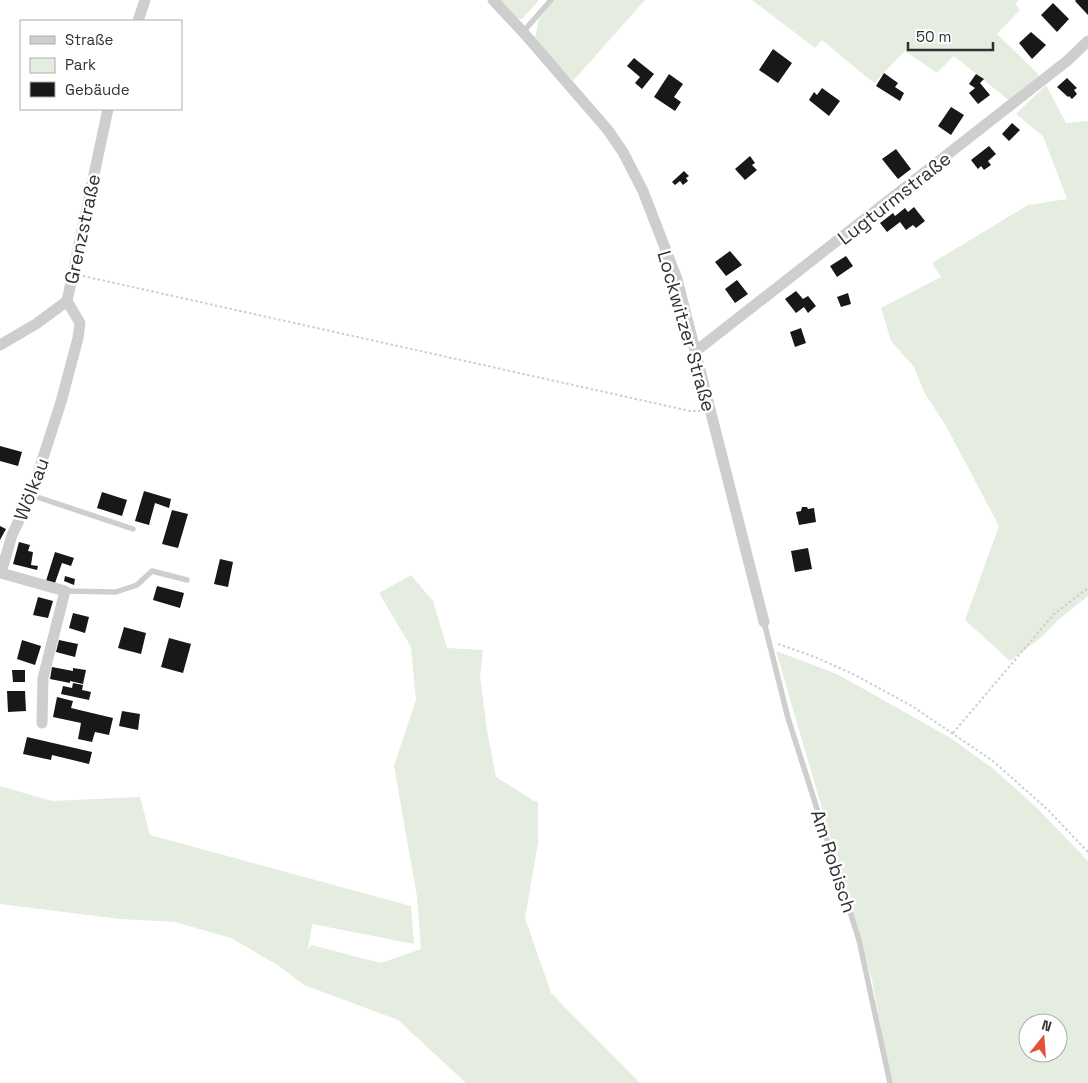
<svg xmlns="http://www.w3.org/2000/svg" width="1088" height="1083" font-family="'Space Grotesk',sans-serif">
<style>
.green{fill:#e4ede0;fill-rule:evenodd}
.building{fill:#181818}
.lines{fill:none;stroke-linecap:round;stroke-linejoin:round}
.path{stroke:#cecece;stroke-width:2;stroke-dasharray:2.5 2.5;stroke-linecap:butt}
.service{stroke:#cecece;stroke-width:5.5}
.minor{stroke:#cecece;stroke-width:11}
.labels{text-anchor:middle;stroke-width:5;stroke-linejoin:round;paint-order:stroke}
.street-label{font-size:19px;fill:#313131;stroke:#fff}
</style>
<rect width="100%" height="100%" fill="#fff"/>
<!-- green -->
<path class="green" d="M 495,0 L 539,0 L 522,19 L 512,18 Z
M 554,0 L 645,0 L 573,81 L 535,38 L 539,19 Z
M 752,0 L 1019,0 L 1015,4 L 1020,10 L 997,34 L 1039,75 L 1011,102 L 954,56 L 937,73 L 905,51 L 874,83 L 822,40 L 815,48 Z
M 1046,85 L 1066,123 L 1088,121 L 1088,596 L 1057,621 L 1042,637 L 1010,661 L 965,620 L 999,526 L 946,426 L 924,392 L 914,367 L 891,341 L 881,308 L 941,277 L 932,263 L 1028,205 L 1067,199 L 1043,136 L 1016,114 Z
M 411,575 L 433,601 L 447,648 L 483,650 L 480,676 L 487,730 L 496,777 L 534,801 L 538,801 L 538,843 L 525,918 L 551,993 L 640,1083 L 466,1083 L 398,1020 L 304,985 L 279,966 L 231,938 L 175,922 L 120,919 L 0,904 L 0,786 L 52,801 L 140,797 L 150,835 L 411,906 L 414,944 L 312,924 L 308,950 L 311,945 L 381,963 L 421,949 L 417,897 L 394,766 L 416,700 L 411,647 L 379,593 Z
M 776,651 L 837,674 L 949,737 L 995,770 L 1038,809 L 1088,861 L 1088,1083 L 891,1083 L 872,980 ZM 1028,1023 L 1058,1023 L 1058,1053 L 1028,1053 Z"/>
<!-- building -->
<path class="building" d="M 1076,0 L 1088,0 L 1088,15 L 1075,1 Z
M 1053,3 L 1069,19 L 1057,32 L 1041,15 Z
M 1031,32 L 1046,45 L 1032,59 L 1019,43 Z
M 773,49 L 792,63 L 778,83 L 759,70 Z
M 634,58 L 654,74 L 642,89 L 635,83 L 640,77 L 627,66 Z
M 884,73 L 898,83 L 895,87 L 904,93 L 900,101 L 876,86 Z
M 669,74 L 683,84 L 674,97 L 681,102 L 675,111 L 654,97 Z
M 976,74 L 984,79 L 980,83 L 990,95 L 978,104 L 969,93 L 975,88 L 969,84 Z
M 1067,78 L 1077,88 L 1074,90 L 1077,94 L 1072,99 L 1069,96 L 1068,97 L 1057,87 Z
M 822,88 L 840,101 L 829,116 L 809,100 L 814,92 L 817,95 Z
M 951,107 L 964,115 L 951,135 L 938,126 Z
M 1012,123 L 1020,130 L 1009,141 L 1002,134 Z
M 989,146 L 996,154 L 988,161 L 991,165 L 984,170 L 981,166 L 978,169 L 971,160 Z
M 896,149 L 911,169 L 898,179 L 882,159 Z
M 750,156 L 755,163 L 752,165 L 757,170 L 745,180 L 735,169 Z
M 684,171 L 689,176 L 686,178 L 688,181 L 683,185 L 680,181 L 675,185 L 672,182 Z
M 914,207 L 925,221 L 916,228 L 913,225 L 906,230 L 900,222 L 887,232 L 880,223 L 893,213 L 895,216 L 905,208 L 908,212 Z
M 730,251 L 742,265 L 726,276 L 715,262 Z
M 846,256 L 853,266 L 837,277 L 830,266 Z
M 737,280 L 748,294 L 735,303 L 725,289 Z
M 796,291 L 803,299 L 808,296 L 816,306 L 808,313 L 804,307 L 796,313 L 785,299 Z
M 848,293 L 851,304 L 841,307 L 837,297 Z
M 801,328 L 806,343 L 795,347 L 790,332 Z
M 0,446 L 22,452 L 18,466 L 0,461 Z
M 144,491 L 171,499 L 169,508 L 155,503 L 149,525 L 135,521 Z
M 102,492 L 127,500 L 122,516 L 97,508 Z
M 802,507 L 807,507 L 808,509 L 814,508 L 816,522 L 799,525 L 796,512 L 801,511 Z
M 172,510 L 188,514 L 178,548 L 162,544 Z
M 0,526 L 6,529 L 0,540 Z
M 19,542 L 30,545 L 28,551 L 33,552 L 31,565 L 38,566 L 37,570 L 13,564 Z
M 808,548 L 812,569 L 795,572 L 791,551 Z
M 55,552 L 74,558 L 71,566 L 62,563 L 55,583 L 46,581 Z
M 220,559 L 233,562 L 228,587 L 214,584 Z
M 65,576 L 75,579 L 74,585 L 64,581 Z
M 157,586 L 184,593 L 180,608 L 153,600 Z
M 38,597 L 53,601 L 48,618 L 33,615 Z
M 73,613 L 89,617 L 85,633 L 69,628 Z
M 124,627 L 146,633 L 141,654 L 118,648 Z
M 169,638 L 191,644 L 183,673 L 161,667 Z
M 22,640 L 41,646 L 35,665 L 17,659 Z
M 59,640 L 78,644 L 75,657 L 56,652 Z
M 52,667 L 73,671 L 73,668 L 86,670 L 83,684 L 70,681 L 70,683 L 50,679 Z
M 12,670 L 25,670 L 25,682 L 13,682 Z
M 73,683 L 83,685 L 82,690 L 91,692 L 89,700 L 61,694 L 63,686 L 72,688 Z
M 7,691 L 25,691 L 26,711 L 8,712 Z
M 57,697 L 73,701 L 71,708 L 113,718 L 109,735 L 95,732 L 92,742 L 78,739 L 81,723 L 53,717 Z
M 122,711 L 140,714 L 138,730 L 119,726 Z
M 27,737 L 92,752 L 89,764 L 52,755 L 51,760 L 23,754 Z"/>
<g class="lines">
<!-- path -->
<path class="path" d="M 83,276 L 690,411 L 700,411
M 778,644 L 815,657 L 853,674 L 912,706 L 993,761 L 1047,809 L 1088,852
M 953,733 L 1053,615 L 1088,588"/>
<!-- service -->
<path class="service" d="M 523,32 L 551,0
M 31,495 L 133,529
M 65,591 L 116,592 L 137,585 L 152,571 L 187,580
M 764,622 L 788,718 L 859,940 L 890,1083"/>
<!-- minor -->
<path class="minor" d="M 493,0 L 523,32 L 607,129 L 623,152 L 643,191 L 677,279 L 764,622
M 138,21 L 145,0
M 0,345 L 36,324 L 67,301 L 108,109
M 696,351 L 1067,61 L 1088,41
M 42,723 L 43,678 L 65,591 L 1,573 L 12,535 L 31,495 L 61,402 L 78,338 L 80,323 L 67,301"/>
</g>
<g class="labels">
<!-- street labels -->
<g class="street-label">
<text transform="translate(894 198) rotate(-38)" y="7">Lugturmstraße</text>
<text transform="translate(82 229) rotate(-78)" y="7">Grenzstraße</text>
<text transform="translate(687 331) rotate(74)" y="7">Lockwitzer Straße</text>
<text transform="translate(31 489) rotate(-69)" y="7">Wölkau</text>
<text transform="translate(834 861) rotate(72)" y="7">Am Robisch</text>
</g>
</g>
<!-- legend -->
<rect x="20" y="20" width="162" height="90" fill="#ffffff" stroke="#adadad"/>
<rect x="30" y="36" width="25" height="8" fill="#cecece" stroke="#adadad"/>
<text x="65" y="45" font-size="15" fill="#313131">Straße</text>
<rect x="30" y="58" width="25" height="15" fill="#e4ede0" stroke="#adadad"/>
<text x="65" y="70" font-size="15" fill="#313131">Park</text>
<rect x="30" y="82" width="25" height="15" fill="#181818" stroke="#adadad"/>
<text x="65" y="95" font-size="15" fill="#313131">Gebäude</text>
<!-- north arrow -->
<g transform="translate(1043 1038) rotate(17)"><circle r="24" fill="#ffffff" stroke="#adadad"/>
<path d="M0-4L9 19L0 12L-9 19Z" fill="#e25239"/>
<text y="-8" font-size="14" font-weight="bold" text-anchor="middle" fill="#313131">N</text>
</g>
<!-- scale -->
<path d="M908 42v8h85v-8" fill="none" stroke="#313131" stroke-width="2.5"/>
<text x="916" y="42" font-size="15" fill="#313131" stroke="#ffffff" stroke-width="4" paint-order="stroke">50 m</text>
</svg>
